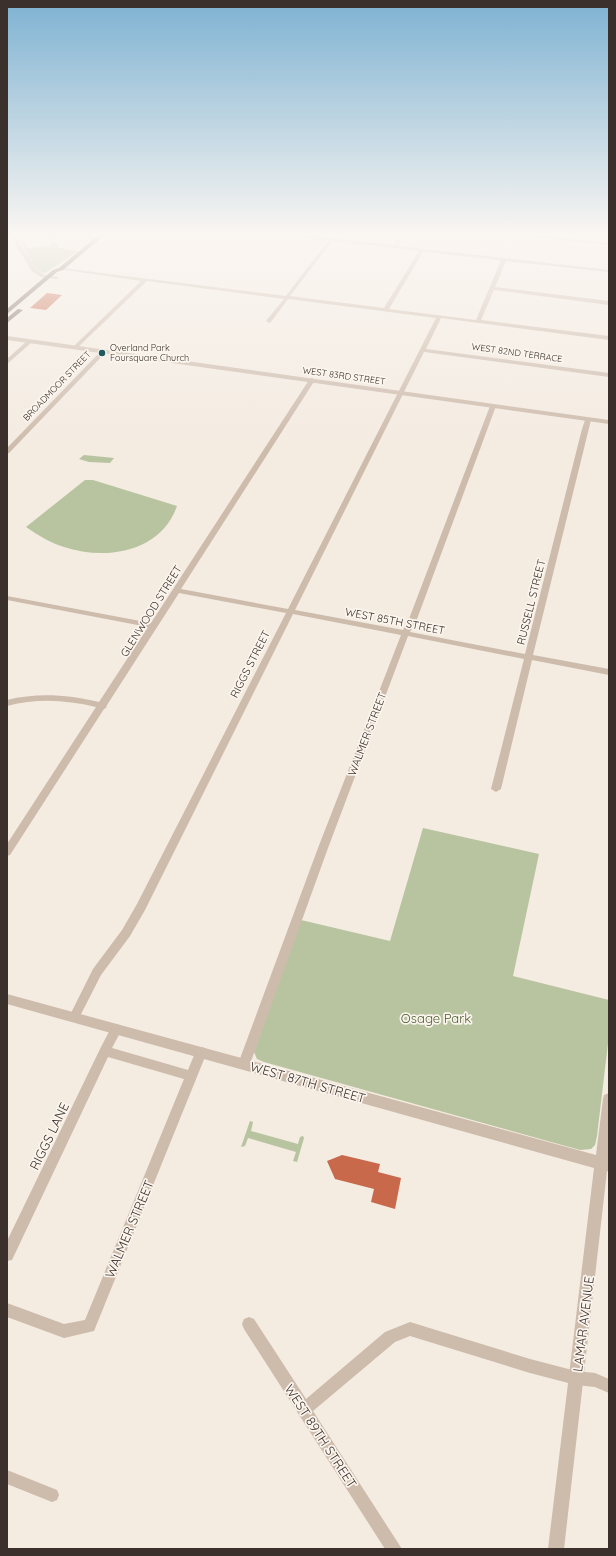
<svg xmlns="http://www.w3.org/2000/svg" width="616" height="1556" font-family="Quicksand,sans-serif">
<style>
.green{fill:#b8c4a0}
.building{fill:#c8694b}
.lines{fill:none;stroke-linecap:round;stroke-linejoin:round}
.minor{fill:#cdbbac;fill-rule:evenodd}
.tertiary{fill:#cdbbac;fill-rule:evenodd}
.primary{fill:#7d675c;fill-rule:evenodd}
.poi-dot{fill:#1f5a5e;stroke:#fbf5ee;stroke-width:1.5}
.labels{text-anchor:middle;stroke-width:3.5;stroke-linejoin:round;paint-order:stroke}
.far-poi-label{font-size:9px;fill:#3b302b;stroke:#fbf5ee;text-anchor:start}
.far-street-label{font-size:9px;fill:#3b302b;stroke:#fbf5ee}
.street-label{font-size:11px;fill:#3b302b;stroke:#fbf5ee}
.near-park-label{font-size:13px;fill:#4a5a2e;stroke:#fbf5ee}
.near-street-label{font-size:13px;fill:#3b302b;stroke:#fbf5ee}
</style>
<rect width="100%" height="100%" fill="#f4ebe1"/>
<!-- green -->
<path class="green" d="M 46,232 L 49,233 L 57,232 L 60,238 L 53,239 L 59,248 L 78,251 L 45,273 C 36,272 33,263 28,256 L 30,255 L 28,255 L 18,235 L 20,235 L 27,247 L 32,248 L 49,245 L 49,244 L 53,243 Z
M 84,455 L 114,458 L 110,463 L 89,462 L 79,459 Z
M 85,480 L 93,480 L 177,506 C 161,552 106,561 64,547 C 50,543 38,535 26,527 Z
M 423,828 L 539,854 L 513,976 L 609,1000 L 609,1035 L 597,1136 L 595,1145 L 591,1149 L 580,1150 L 264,1062 L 257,1059 L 254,1052 L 301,920 L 390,941 Z
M 250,1121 L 253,1122 L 251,1131 L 298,1144 L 300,1137 L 303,1136 L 304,1138 L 297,1162 L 293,1161 L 296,1152 L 248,1138 L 245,1146 L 241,1147 Z"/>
<!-- building -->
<path class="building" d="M 47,293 L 62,295 L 46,310 L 30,308 Z
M 342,1155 L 380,1164 L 378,1172 L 401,1178 L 395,1209 L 371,1202 L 374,1189 L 335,1179 L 327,1161 Z"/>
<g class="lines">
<!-- minor -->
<path class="minor" d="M 8,232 L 12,232 L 36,269 L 44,275 L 58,277 L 58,279 L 41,277 L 32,271 Z
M 85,232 L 89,232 L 97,240 L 97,242 L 93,242 Z
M 260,232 L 273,232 L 394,245 L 403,232 L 407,232 L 398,246 L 609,270 L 609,272 L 506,261 L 495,287 L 609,301 L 609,305 L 494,290 L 481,320 L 609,336 L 609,340 L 441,318 L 426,349 L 609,373 L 609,377 L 424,352 L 295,610 L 403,630 L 409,619 L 490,406 L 493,404 L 496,406 L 417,619 L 410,632 L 525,654 L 582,429 L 585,420 L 588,418 L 591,420 L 533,655 L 609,669 L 609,675 L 532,660 L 501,789 L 496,792 L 491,789 L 524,659 L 408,636 L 328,848 L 250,1064 L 248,1068 L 244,1069 L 240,1068 L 238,1064 L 318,848 L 401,635 L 293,614 L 145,910 L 130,936 L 101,975 L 78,1020 L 74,1022 L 70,1020 L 69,1017 L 93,969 L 122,930 L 137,904 L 286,613 L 179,593 L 107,705 L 106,708 L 104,709 L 10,855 L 7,856 L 7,844 L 96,707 C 66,700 38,698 7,706 L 7,700 C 39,692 68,695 99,702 L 148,627 L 7,600 L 7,596 L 151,623 L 309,380 L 312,378 L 315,380 L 181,589 L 288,609 L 436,318 L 288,299 L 271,322 L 269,323 L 266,321 L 284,299 L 147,281 L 76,349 L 73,347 L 74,346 L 141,281 L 59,269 L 61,268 L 286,296 L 328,241 L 262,233 ZM 332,241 L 419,251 L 384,308 L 290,296 ZM 423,252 L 501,260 L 476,320 L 389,309 Z
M 493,232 L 507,232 L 609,243 L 609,245 L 495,233 Z
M 27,341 L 32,342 L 7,364 L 7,359 Z
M 102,350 L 107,351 L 9,453 L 7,454 L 7,448 Z
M 116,1024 L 120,1026 L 122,1029 L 112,1048 L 188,1070 L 197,1048 L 201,1047 L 205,1048 L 207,1052 L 94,1331 L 64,1338 L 7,1317 L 7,1303 L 64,1324 L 85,1320 L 184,1079 L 108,1057 L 12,1260 L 7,1261 L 7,1241 L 101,1047 L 112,1026 Z
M 249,1317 L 254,1319 L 306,1399 L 385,1332 L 410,1322 L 530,1359 L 576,1371 L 595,1373 L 609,1379 L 609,1393 L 595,1387 L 576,1385 L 530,1373 L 410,1336 L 395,1342 L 313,1411 L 402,1549 L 385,1549 L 244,1329 L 242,1324 L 244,1319 Z
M 7,1470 L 57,1490 L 59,1495 L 57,1500 L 52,1502 L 7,1484 Z"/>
<!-- tertiary -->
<path class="tertiary" d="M 7,336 L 609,420 L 609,424 L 7,340 Z
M 7,994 L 596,1155 L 603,1099 L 604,1095 L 609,1093 L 609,1172 L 607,1171 L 564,1549 L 548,1549 L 594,1168 L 7,1004 Z"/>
<!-- primary -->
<path class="primary" d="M 102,232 L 108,232 L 63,270 L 57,272 L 7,314 L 7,309 L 53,270 L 59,268 Z
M 18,309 L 23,310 L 7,323 L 7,318 Z"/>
</g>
<!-- sky -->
<linearGradient id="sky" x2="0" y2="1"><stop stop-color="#7eb2d2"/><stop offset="0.52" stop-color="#faf6f2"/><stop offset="1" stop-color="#faf6f2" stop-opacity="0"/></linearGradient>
<rect width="616" height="450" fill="url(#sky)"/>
<!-- markers -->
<circle class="poi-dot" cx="102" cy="353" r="4"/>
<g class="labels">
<!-- far-poi labels -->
<g class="far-poi-label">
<text x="110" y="351">Overland Park<tspan x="110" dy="10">Foursquare Church</tspan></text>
</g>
<!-- far-street labels -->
<g class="far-street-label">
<text transform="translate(517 353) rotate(8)" y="3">WEST 82ND TERRACE</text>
<text transform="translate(344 376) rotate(8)" y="3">WEST 83RD STREET</text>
<text transform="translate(57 386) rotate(-46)" y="3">BROADMOOR STREET</text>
</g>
<!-- street labels -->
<g class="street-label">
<text transform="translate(531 602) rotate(-76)" y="4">RUSSELL STREET</text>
<text transform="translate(151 611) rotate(-58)" y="4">GLENWOOD STREET</text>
<text transform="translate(395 621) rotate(11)" y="4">WEST 85TH STREET</text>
<text transform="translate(250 664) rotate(-63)" y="4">RIGGS STREET</text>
<text transform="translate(367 734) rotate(-69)" y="4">WALMER STREET</text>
</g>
<!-- near-park labels -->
<g class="near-park-label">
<text x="436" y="1023">Osage Park</text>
</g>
<!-- near-street labels -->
<g class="near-street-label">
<text transform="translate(308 1082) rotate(16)" y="5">WEST 87TH STREET</text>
<text transform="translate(49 1136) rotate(-64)" y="5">RIGGS LANE</text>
<text transform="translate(129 1229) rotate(-67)" y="5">WALMER STREET</text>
<text transform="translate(583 1324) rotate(-83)" y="5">LAMAR AVENUE</text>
<text transform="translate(321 1436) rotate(57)" y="5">WEST 89TH STREET</text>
</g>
</g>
<!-- border -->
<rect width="616" height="1556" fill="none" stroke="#3b302b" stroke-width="16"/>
</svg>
